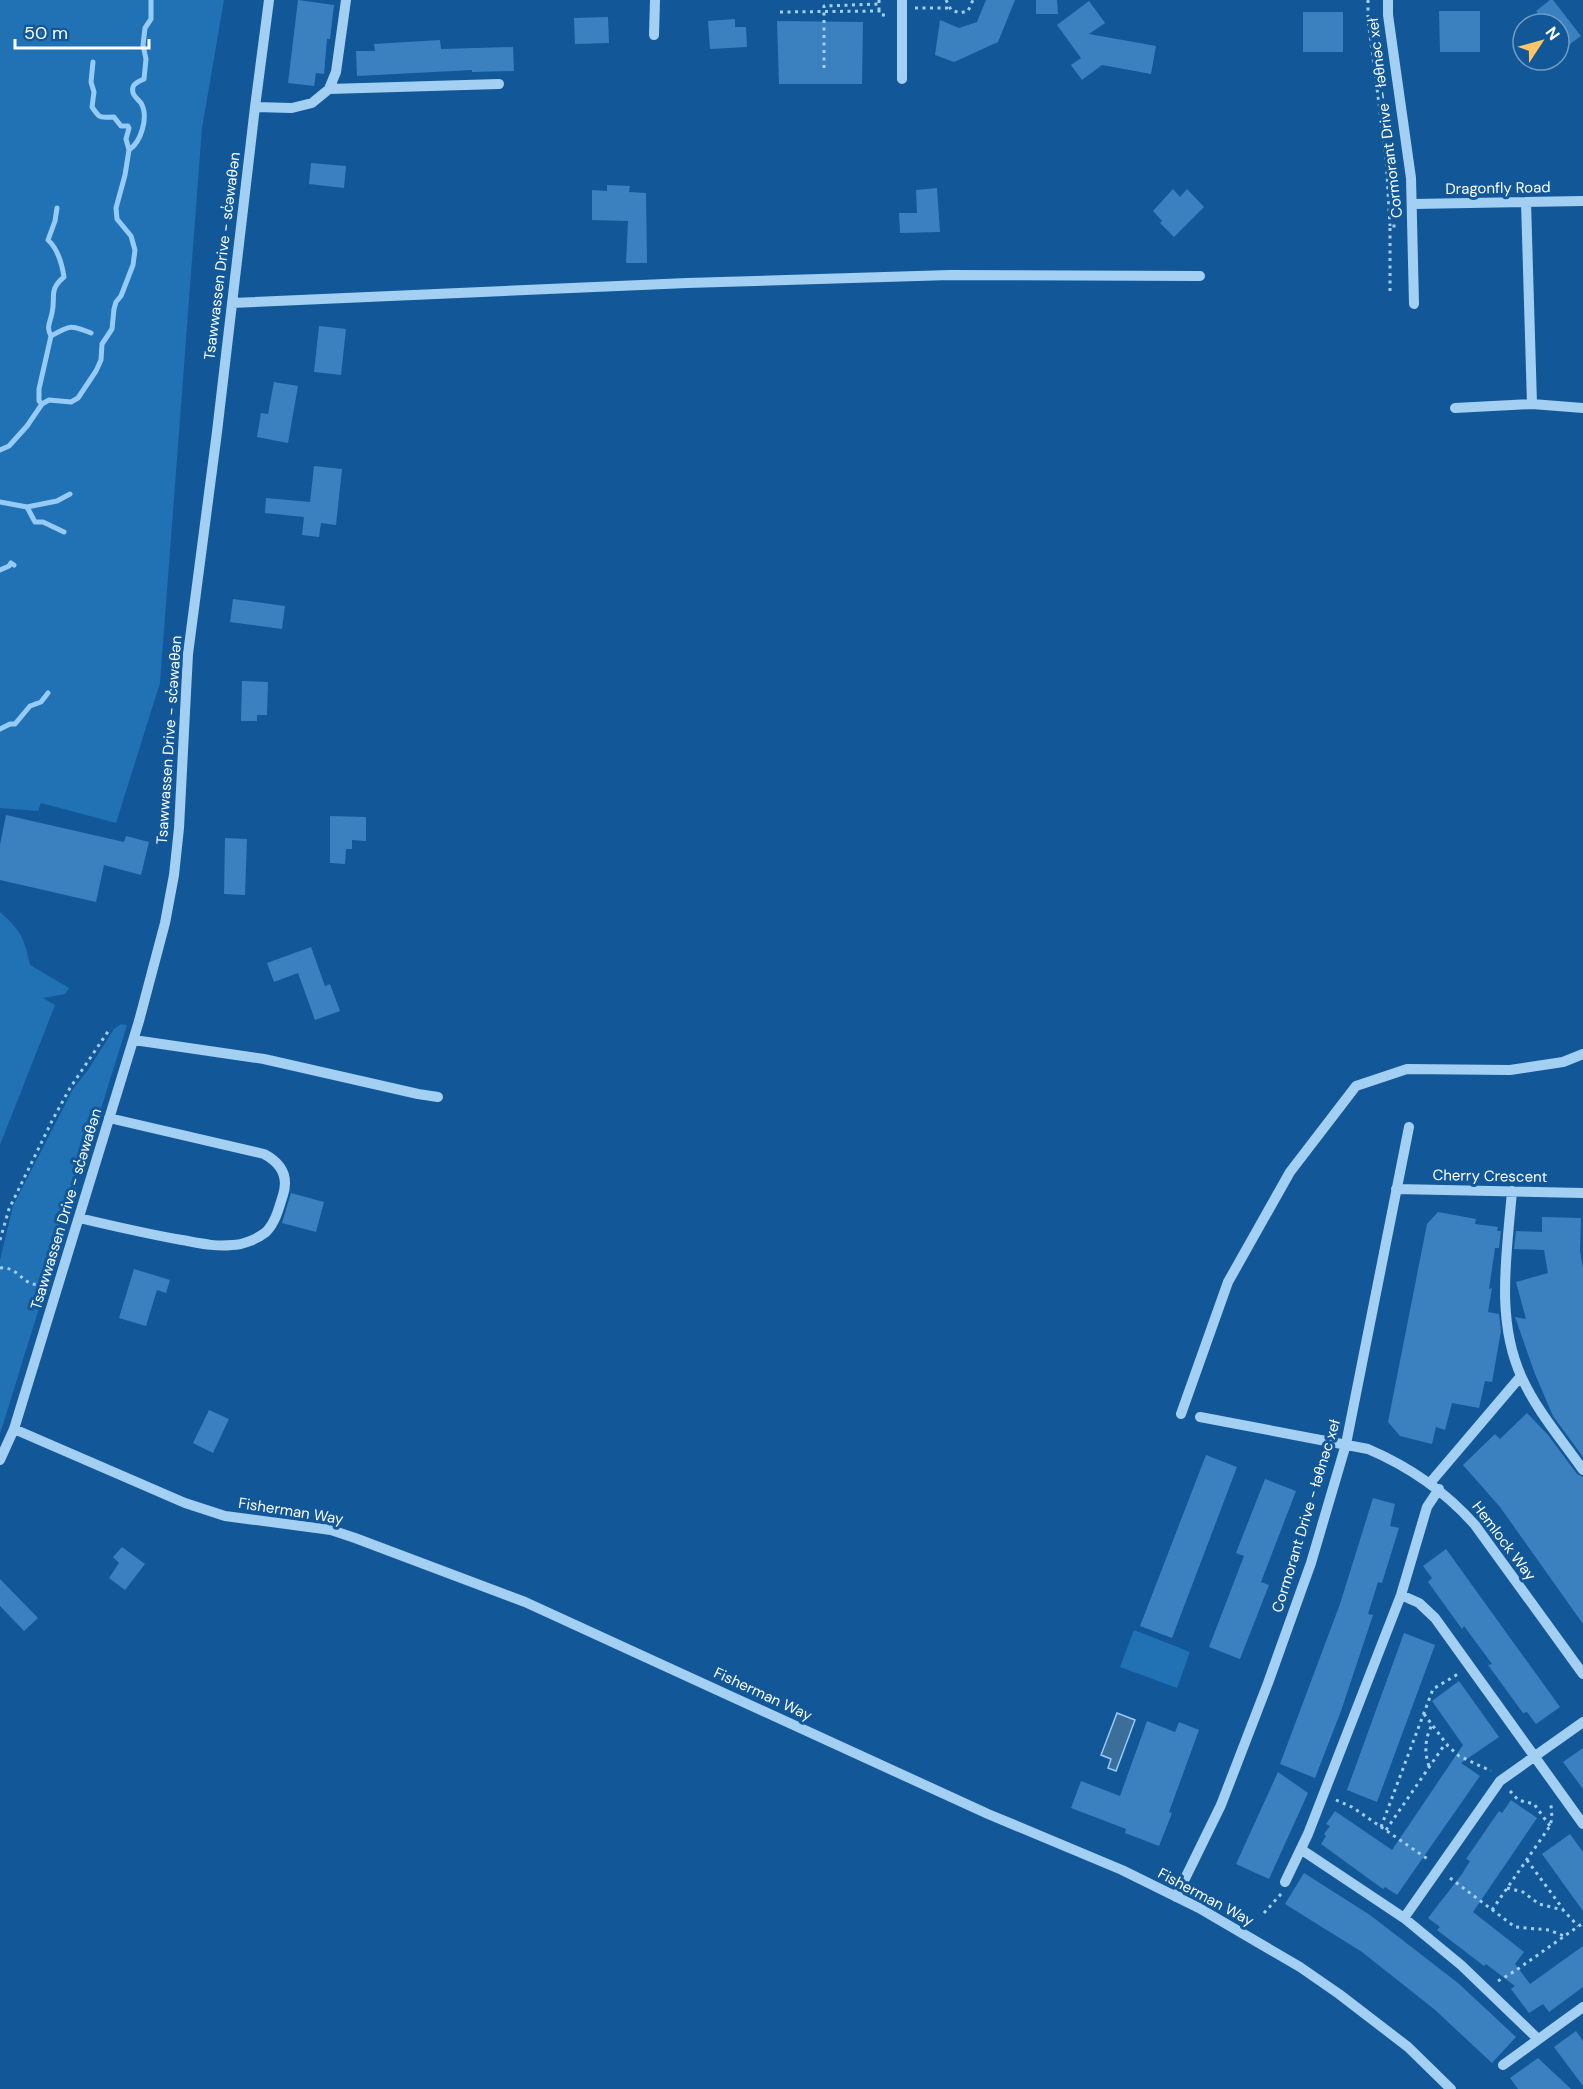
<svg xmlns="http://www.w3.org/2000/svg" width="1583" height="2089" font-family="'DM Sans',sans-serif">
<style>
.green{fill:#2171b5}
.water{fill:#3c6e9c;stroke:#95cbf6;stroke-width:1.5}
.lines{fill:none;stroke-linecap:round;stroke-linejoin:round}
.stream{stroke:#95cbf6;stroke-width:5}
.building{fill:#3b81c0}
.path{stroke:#a3cff3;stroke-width:3;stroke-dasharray:3 4.5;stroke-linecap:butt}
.minor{stroke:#a3cff3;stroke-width:10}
.labels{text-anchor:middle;stroke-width:6;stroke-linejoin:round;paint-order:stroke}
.street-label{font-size:15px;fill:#fff;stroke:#125898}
</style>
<rect width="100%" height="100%" fill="#125898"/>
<!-- green -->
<path class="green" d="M 0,0 L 224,0 L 202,128 L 160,683 L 116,823 L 41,803 L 38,811 L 0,808 Z
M 0,912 C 21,931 24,937 30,965 L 69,988 L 65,994 L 43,998 L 55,1005 L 0,1145 Z
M 121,1024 L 127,1025 L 0,1434 L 0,1260 L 13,1206 L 73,1089 L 88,1070 L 114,1029 Z
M 1134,1630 L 1190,1652 L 1177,1688 L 1120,1667 Z"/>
<!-- water -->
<path class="water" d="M 1117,1713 L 1135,1720 L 1116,1771 L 1108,1768 L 1111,1759 L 1101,1755 Z"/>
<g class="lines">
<!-- stream -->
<path class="stream" d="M 129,150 C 141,142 149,117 141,103 C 137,98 131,95 133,87 C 134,83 140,81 144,79 L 146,59 L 143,45 L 145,28 L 151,19 L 151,0
M 51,336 C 71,325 70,325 91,333
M 42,404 L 39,401 L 39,389 L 51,336 C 46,327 50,323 52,313 C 56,297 48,290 64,277 C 62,264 58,249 48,240 L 55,221 L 57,208
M 0,450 L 9,446 L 27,426 L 42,404 L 49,400 L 71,402 L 78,398 L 96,371 L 101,360 L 102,344 L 112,329 L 114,309 L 116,302 L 121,296 L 133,265 L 135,250 L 131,236 L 117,219 L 116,208 L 125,175 L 129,150 L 126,139 L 129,128 L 128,126 L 121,126 L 114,117 C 99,117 101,120 92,107 L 94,92 L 91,82 L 93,62
M 0,502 L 27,507 L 57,501 L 70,494
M 27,507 L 35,522 L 43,522 L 64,532
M 0,570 L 9,566 L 11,563 L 14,565
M 0,729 L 10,724 L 15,724 L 30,706 L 41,702 L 48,693"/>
</g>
<!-- building -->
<path class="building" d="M 298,0 L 334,5 L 330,39 L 327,39 L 324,74 L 316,73 L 314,86 L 288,83 Z
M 986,0 L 1015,0 L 998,42 L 954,62 L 935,55 L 940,20 L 959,28 L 977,22 Z
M 1036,0 L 1057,0 L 1058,14 L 1036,14 Z
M 1550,0 L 1553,0 L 1581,36 L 1559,52 L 1559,24 L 1546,24 L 1536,11 Z
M 1089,1 L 1105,23 L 1089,34 L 1156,46 L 1151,74 L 1102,65 L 1082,80 L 1071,65 L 1081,58 L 1057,25 Z
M 1439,11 L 1480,11 L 1480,52 L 1440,52 Z
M 1303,12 L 1343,12 L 1343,52 L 1303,52 Z
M 608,17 L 609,43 L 575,44 L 574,18 Z
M 735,19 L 735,27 L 746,27 L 747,47 L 710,49 L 708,21 Z
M 777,21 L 863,22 L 862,84 L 779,84 Z
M 440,40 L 441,49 L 513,47 L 514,71 L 472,72 L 472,70 L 357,76 L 356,51 L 375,51 L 374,44 Z
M 311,163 L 346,166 L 344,188 L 309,184 Z
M 607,185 L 630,186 L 629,192 L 646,193 L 647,263 L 626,263 L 628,221 L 592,220 L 592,190 L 607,191 Z
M 937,188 L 940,232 L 900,233 L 899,213 L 917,213 L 916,190 Z
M 1173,189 L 1180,197 L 1187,189 L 1204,207 L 1174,237 L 1160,223 L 1162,221 L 1153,211 Z
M 319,326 L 346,329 L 341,375 L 314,372 Z
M 274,382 L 298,386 L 288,443 L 257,437 L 261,413 L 268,414 Z
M 314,466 L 342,469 L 336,525 L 321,523 L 319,537 L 302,535 L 304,517 L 265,513 L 266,498 L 310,502 Z
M 233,599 L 285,606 L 282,629 L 230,622 Z
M 242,681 L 268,682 L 267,715 L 257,715 L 257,721 L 241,721 Z
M 6,815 L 124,842 L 126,836 L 149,842 L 141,875 L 104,865 L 96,902 L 0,880 L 0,845 Z
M 330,816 L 366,817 L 366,841 L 352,840 L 352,849 L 346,849 L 345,864 L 330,863 Z
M 225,838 L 247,839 L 245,895 L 224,894 Z
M 311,947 L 325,986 L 330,984 L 340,1011 L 315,1020 L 298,973 L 274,982 L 267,963 Z
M 291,1193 L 324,1202 L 316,1232 L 282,1223 Z
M 1438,1212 L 1476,1219 L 1475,1224 L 1498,1227 L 1497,1231 L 1501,1231 L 1499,1248 L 1495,1248 L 1489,1289 L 1492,1288 L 1488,1312 L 1499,1314 L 1501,1331 L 1492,1382 L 1485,1381 L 1479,1408 L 1452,1403 L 1445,1430 L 1436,1427 L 1432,1444 L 1400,1436 L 1388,1422 L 1427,1224 Z
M 1542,1217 L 1581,1218 L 1580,1251 L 1583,1269 L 1583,1457 L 1553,1416 L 1535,1374 L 1515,1317 L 1526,1319 L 1516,1282 L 1548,1273 L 1544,1250 L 1514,1249 L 1516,1231 L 1542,1232 Z
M 134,1269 L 170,1280 L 166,1293 L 157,1290 L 146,1326 L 119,1318 Z
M 209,1410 L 229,1419 L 213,1453 L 193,1443 Z
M 1527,1413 L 1548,1435 L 1577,1474 L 1583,1477 L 1583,1624 L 1500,1507 L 1463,1465 L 1495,1434 L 1500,1439 Z
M 1206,1455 L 1237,1467 L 1172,1638 L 1140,1626 Z
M 1265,1479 L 1296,1491 L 1261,1582 L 1269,1585 L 1240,1659 L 1209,1647 L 1244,1556 L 1236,1553 Z
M 1373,1498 L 1395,1504 L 1390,1526 L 1399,1528 L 1382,1583 L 1378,1582 L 1368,1614 L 1373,1615 L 1341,1711 L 1315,1778 L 1280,1764 L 1340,1604 Z
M 122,1547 L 145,1564 L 125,1590 L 109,1578 L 119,1563 L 113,1557 Z
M 1446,1549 L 1560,1707 L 1536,1724 L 1527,1712 L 1523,1713 L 1488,1665 L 1492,1664 L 1464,1626 L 1462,1629 L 1428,1582 L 1432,1578 L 1423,1566 Z
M 0,1579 L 38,1618 L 24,1631 L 0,1606 Z
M 1404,1633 L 1435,1645 L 1377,1802 L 1347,1790 Z
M 1459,1681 L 1499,1737 L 1461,1763 L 1480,1776 L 1397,1895 L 1385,1887 L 1383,1889 L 1321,1844 L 1326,1836 L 1324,1834 L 1330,1826 L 1326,1824 L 1335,1811 L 1392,1850 L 1463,1745 L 1432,1701 Z
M 1147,1721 L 1175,1732 L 1179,1722 L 1199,1730 L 1169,1812 L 1172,1813 L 1159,1846 L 1125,1833 L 1126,1829 L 1071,1808 L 1081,1781 L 1120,1796 Z
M 1583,1748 L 1583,1789 L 1563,1762 Z
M 1278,1772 L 1308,1793 L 1269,1879 L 1236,1864 Z
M 1511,1800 L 1537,1818 L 1473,1912 L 1524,1952 L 1515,1964 L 1530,1984 L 1583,1946 L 1583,1987 L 1549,2012 L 1543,2004 L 1529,2013 L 1511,1989 L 1515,1986 L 1486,1964 L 1484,1966 L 1437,1930 L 1440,1927 L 1428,1918 L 1462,1874 L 1470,1861 L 1466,1859 L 1499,1811 L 1502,1813 Z
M 1570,1834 L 1583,1852 L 1583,1911 L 1542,1854 Z
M 1304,1873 L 1370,1915 L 1458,1983 L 1516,2037 L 1492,2063 L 1434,2009 L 1362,1952 L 1285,1904 Z
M 1576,2031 L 1583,2041 L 1583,2086 L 1554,2047 Z
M 1538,2058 L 1571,2089 L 1518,2089 L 1510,2078 Z"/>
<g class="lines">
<!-- path -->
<path class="path" d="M 879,0 L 879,11
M 946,0 L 951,10 L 960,13 L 968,11 L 973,0
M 1368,0 L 1368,20 L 1386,157 L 1390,226
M 915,8 L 949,8
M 780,12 L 879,11 L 880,15 L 888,15
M 824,68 L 824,6 L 879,4
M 1390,291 L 1390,226 L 1400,226
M 0,1240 L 9,1209 L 53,1119 L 70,1088 L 109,1030
M 0,1268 C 16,1266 21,1281 33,1284 C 36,1285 40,1283 43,1284
M 1424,1714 L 1448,1746 L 1459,1756 L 1491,1771
M 1429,1766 C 1424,1752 1425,1738 1432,1725
M 1510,1791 L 1518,1800 L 1534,1804 L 1550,1826
M 1336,1800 L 1352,1807 L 1429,1860
M 1381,1827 L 1433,1689 L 1458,1674
M 1386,1830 L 1445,1744
M 1527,1860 L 1563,1909
M 1450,1878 L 1515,1927 L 1549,1930 L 1564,1936
M 1507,1888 L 1523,1892 L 1539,1904 L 1563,1910 L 1578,1926
M 1492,1910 L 1550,1826 L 1552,1818 L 1551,1805
M 1264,1913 L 1281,1894
M 1498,1981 L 1515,1971 L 1583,1923"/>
<!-- minor -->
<path class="minor" d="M 902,0 L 902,79
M 1388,0 L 1388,15 L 1411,178 L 1414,304
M 654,35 L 655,0
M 329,89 L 499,84
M 255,107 L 292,108 L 312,103 L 329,89 L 336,72 L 346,0
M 1526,202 L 1532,404
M 1413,204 L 1583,201
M 232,303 L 687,283 L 950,275 L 1200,276
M 1455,408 L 1532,404 L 1583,408
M 134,1040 L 264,1059 L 418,1094 L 438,1097
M 1396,1189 L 1583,1193
M 1512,1191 C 1507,1253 1495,1320 1522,1378 C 1537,1411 1562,1440 1583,1470
M 79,1218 C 113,1226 147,1234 182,1240 C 199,1243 215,1247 232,1245 C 243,1245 257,1239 266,1232 C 276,1222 279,1207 283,1195 C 289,1176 281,1163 264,1154 L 109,1118
M 1181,1414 L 1228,1282 L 1290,1172 L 1356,1086 L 1407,1069 L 1510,1070 L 1563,1062 L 1583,1054
M 1200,1417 L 1368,1449 C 1410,1467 1445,1491 1475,1525 L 1583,1674
M 14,1429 L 185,1503 L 225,1516 L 331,1530 L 355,1538 L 525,1602 L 988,1814 L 1122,1870 L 1199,1908 L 1300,1967 L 1339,1994 L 1408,2047 L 1451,2089
M 0,1460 L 14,1429 L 139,1021 L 165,923 L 174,875 L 179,828 L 188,654 L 217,432 L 255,107 L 269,0
M 1430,1483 L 1521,1376
M 1401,1595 L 1419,1603 L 1435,1618 L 1583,1824
M 1302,1850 L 1404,1918 L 1461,1965 L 1538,2039
M 1285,1882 L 1308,1834 L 1401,1595 L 1427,1507 L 1439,1489
M 1176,1897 L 1221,1805 L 1268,1683 L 1311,1563 L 1346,1444 L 1409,1127
M 1404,1918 L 1500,1781 L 1583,1722
M 1503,2065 L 1583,2007"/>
</g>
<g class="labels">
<!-- street labels -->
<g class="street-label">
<text transform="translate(1385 118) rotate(-97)" y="5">Cormorant Drive - łəθnəc xeł</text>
<text transform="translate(1498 188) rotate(-1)" y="5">Dragonfly Road</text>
<text transform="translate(222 256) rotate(-83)" y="5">Tsawwassen Drive - sc̓əwaθən</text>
<text transform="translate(169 740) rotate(-86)" y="5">Tsawwassen Drive - sc̓əwaθən</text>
<text transform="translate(1490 1176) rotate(1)" y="5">Cherry Crescent</text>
<text transform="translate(66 1209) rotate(-73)" y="5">Tsawwassen Drive - sc̓əwaθən</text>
<text transform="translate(291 1511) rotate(9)" y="5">Fisherman Way</text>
<text transform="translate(1306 1516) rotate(-73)" y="5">Cormorant Drive - łəθnəc xeł</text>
<text transform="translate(1504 1541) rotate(53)" y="5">Hemlock Way</text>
<text transform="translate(763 1694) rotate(25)" y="5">Fisherman Way</text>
<text transform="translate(1206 1897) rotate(28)" y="5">Fisherman Way</text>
</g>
</g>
<!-- north arrow -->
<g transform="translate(1541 42) rotate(54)"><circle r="28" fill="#125898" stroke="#719bc1" stroke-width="1.5"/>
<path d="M0-4.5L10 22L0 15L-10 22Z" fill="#ffc566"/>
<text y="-9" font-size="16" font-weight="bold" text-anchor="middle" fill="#ffffff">N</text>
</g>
<!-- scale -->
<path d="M15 39v9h134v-9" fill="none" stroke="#ffffff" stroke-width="3"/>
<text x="24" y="39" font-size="18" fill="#ffffff" stroke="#125898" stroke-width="4.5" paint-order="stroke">50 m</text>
</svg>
